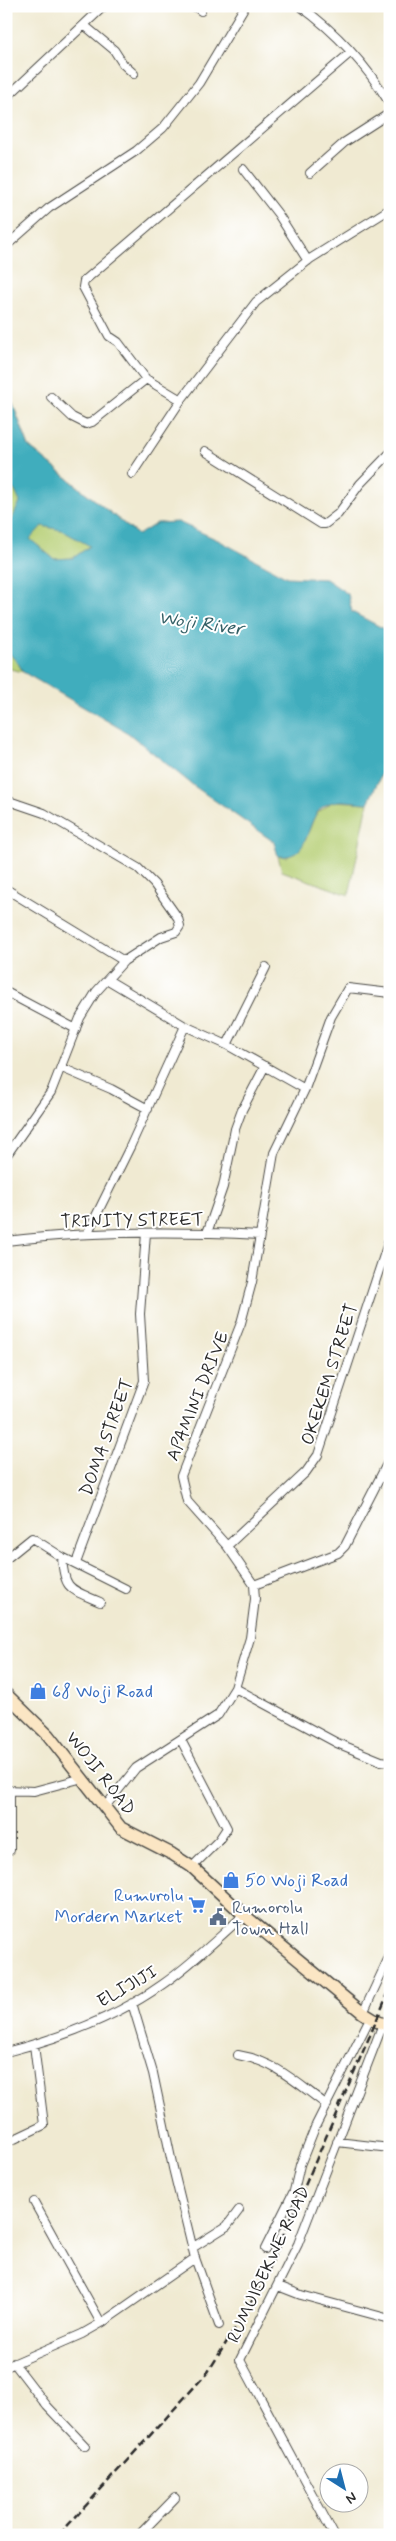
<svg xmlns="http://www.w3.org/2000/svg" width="396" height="2541" font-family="Mynerve,sans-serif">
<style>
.green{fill:#b6cf74;stroke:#707d50}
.water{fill:#3fadbd;stroke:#356c74;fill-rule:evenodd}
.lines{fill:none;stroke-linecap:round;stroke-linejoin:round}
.street-casing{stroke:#494844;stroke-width:10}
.secondary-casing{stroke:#494844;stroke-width:14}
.street{stroke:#fff;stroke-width:8}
.secondary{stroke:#fbe6c4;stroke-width:11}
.rail{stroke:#2b2b2b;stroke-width:2.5;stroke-dasharray:8 4;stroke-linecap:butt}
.labels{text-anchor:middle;stroke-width:4;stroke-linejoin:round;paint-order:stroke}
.street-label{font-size:18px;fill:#2b2b2b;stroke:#fff}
.shop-label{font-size:18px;fill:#366cbe;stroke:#fff;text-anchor:start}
.service-label{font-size:18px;fill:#4e5e75;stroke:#fff;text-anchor:start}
.water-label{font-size:19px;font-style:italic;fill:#335f65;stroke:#fff}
</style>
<rect width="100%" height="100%" fill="#fff"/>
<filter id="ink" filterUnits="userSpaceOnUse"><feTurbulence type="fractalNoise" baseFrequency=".02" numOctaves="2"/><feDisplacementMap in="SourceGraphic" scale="10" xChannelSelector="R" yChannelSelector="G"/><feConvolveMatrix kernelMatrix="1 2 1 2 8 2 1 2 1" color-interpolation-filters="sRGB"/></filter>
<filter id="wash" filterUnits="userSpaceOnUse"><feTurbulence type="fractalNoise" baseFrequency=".0096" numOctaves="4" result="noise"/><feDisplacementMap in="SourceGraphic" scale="20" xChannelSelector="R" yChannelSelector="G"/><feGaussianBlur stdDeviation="1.12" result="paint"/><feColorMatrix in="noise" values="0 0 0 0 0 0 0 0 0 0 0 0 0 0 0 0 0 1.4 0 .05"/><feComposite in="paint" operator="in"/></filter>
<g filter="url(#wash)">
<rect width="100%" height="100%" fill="#f0ead2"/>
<!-- green -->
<path class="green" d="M 6,397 L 12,402 L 29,447 L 138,535 L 90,546 L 73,558 L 54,559 L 30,539 L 6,531 Z
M 6,650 L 18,663 L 23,672 L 6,668 Z
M 333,801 L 368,803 L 349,895 L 282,871 L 278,856 L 288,857 L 306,839 L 315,815 Z"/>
<!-- water -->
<path class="water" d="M 6,397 L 12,402 L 29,447 L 138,535 L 157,523 L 178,522 L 218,540 L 287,577 L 326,579 L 348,594 L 352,612 L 390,632 L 390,764 L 381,775 L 368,803 C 358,803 343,799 333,802 C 300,810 317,861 278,856 L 274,842 L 194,786 L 128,733 L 23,672 L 18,663 L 6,650 L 6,531 L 20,502 L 15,491 L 6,484 ZM 42,526 L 61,530 L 90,546 L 73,558 L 54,559 L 30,539 Z"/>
</g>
<g filter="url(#ink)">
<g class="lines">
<!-- street casing -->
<g class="street-casing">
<path id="street" d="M 194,6 L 201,11
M 300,6 C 336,32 367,66 390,104
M 84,25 L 114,50 L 123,64 L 134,74
M 6,98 L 104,6
M 243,169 L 278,214 L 308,261
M 310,173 L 345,142 L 390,113
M 6,246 L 49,208 L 136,151 L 163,128 L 199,83 L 245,6
M 51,397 L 72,417 L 86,424 L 92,422 L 146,379
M 181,400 L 146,379 L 118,342 L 109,336 L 83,287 L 84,281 L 350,53
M 205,451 L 321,524 L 325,524 L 338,514 L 360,484 L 390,453
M 132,474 L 181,400 L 256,302 L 310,259 L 390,209
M 6,800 L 44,813 L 138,868 L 154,884 L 178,918 L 180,926 L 176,932 L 161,937 L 124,961 L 96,992 L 80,1018 L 51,1092 L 6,1156
M 6,889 L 124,961
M 108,980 L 185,1026 L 227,1045 L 305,1089
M 6,992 L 76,1029
M 227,1045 L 266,967
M 62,1068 L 111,1089 L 148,1109
M 207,1233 L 223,1187 L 235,1129 L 242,1110 L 265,1066
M 87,1234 L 130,1147 L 185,1026
M 6,1241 C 90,1231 175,1231 260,1235
M 227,1546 L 306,1472 L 318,1455 L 390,1237
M 62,1557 C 64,1591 71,1589 100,1602
M 6,1559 L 32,1538 L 62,1557 L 126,1589
M 76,1563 L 144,1381 L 140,1314 L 146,1233
M 254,1585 L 338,1553 L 345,1546 L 390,1458
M 235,1688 L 337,1743 L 381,1761 L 390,1762
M 181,1740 L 227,1828 L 219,1840 L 192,1867
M 6,1790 L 34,1791 L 83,1778
M 104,1808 L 136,1768 L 218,1715 L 235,1688 L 250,1638 L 255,1599 L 254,1585 L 227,1546 L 187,1501 L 181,1476 L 241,1323 L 252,1282 L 274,1153 L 305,1089 L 331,1017 L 348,988 L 390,993
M 10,1850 L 10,1791
M 132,2003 L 153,2073 L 173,2168 L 195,2258 L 219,2325
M 363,2013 L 390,1955
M 6,2052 C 61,2038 117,2017 163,1984 C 192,1964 218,1938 244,1915
M 238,2055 C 275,2061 298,2084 327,2105
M 337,2142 L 390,2148
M 6,2143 L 44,2125 L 34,2045
M 34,2202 L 101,2323
M 192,2248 L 227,2226 L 239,2210
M 265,2249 L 294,2191 L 300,2165 L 316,2125 L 370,2018
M 278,2286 L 301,2295 L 390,2319
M 14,2363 L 47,2406 L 85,2446
M 6,2367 L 82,2334 L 103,2322 L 195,2258
M 139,2535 L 175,2498
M 334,2535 L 240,2360 L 298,2244 L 383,2024"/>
</g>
<!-- secondary casing -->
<g class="secondary-casing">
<path id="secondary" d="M 6,1694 L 48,1735 L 121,1828 L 172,1854 L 192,1867 L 244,1915 L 363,2013 L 376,2021 L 390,2026"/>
</g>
<!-- street -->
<use href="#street" class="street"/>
<!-- secondary -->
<use href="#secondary" class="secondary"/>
<!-- rail -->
<path class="rail" d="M 59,2535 L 208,2372 L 262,2285 L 390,1989"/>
</g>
</g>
<!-- icons -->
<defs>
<g id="shop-bare" transform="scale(1.35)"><path d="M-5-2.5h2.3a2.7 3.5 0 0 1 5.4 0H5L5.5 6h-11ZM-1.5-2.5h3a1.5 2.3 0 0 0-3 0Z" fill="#3f7fe0" stroke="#fff" stroke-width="2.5" paint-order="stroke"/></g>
<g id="supermarket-bare" transform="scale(1.35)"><path d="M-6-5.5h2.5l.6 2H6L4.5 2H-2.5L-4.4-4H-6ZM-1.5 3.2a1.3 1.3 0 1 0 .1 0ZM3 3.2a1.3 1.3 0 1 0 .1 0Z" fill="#3f7fe0" stroke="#fff" stroke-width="2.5" paint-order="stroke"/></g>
<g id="civic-bare" transform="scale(1.35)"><path d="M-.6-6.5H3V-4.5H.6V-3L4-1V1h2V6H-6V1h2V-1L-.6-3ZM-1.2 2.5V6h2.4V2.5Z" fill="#5c6f8a" stroke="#fff" stroke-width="2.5" paint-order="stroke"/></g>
</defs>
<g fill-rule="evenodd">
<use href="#shop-bare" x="38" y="1691"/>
<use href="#shop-bare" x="231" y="1880"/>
<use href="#supermarket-bare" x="197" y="1905"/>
<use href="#civic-bare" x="218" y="1917"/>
</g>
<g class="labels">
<!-- street labels -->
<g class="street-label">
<text transform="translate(132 1220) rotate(-1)" y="6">TRINITY STREET</text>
<text transform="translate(329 1374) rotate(-72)" y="6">OKEKEM STREET</text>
<text transform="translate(197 1396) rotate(-68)" y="6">APAMINI DRIVE</text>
<text transform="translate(106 1437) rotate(-70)" y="6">DOMA STREET</text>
<text transform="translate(101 1773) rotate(52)" y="6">WOJI ROAD</text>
<text transform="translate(127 1986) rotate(-30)" y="6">ELIJIJI</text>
<text transform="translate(268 2264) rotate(-65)" y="6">RUMUIBEKWE ROAD</text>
</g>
<!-- shop labels -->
<g class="shop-label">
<text x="52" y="1697">68 Woji Road</text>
<text x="245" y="1886">50 Woji Road</text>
<text x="183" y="1901" text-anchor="end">Rumurolu<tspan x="183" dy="21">Mordern Market</tspan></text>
</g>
<!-- service labels -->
<g class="service-label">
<text x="232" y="1913">Rumorolu<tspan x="232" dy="21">Town Hall</tspan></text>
</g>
<!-- water labels -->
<g class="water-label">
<text transform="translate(201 622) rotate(8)" y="7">Woji River</text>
</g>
</g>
<!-- margin -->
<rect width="396" height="2541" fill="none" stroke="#fff" stroke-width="25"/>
<!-- north arrow -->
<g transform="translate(344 2488) rotate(144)"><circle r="24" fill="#ffffff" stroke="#aaaaaa"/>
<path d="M0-4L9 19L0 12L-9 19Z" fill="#1f6fb2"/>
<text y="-8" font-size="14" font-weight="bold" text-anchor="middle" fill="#2b2b2b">N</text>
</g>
</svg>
